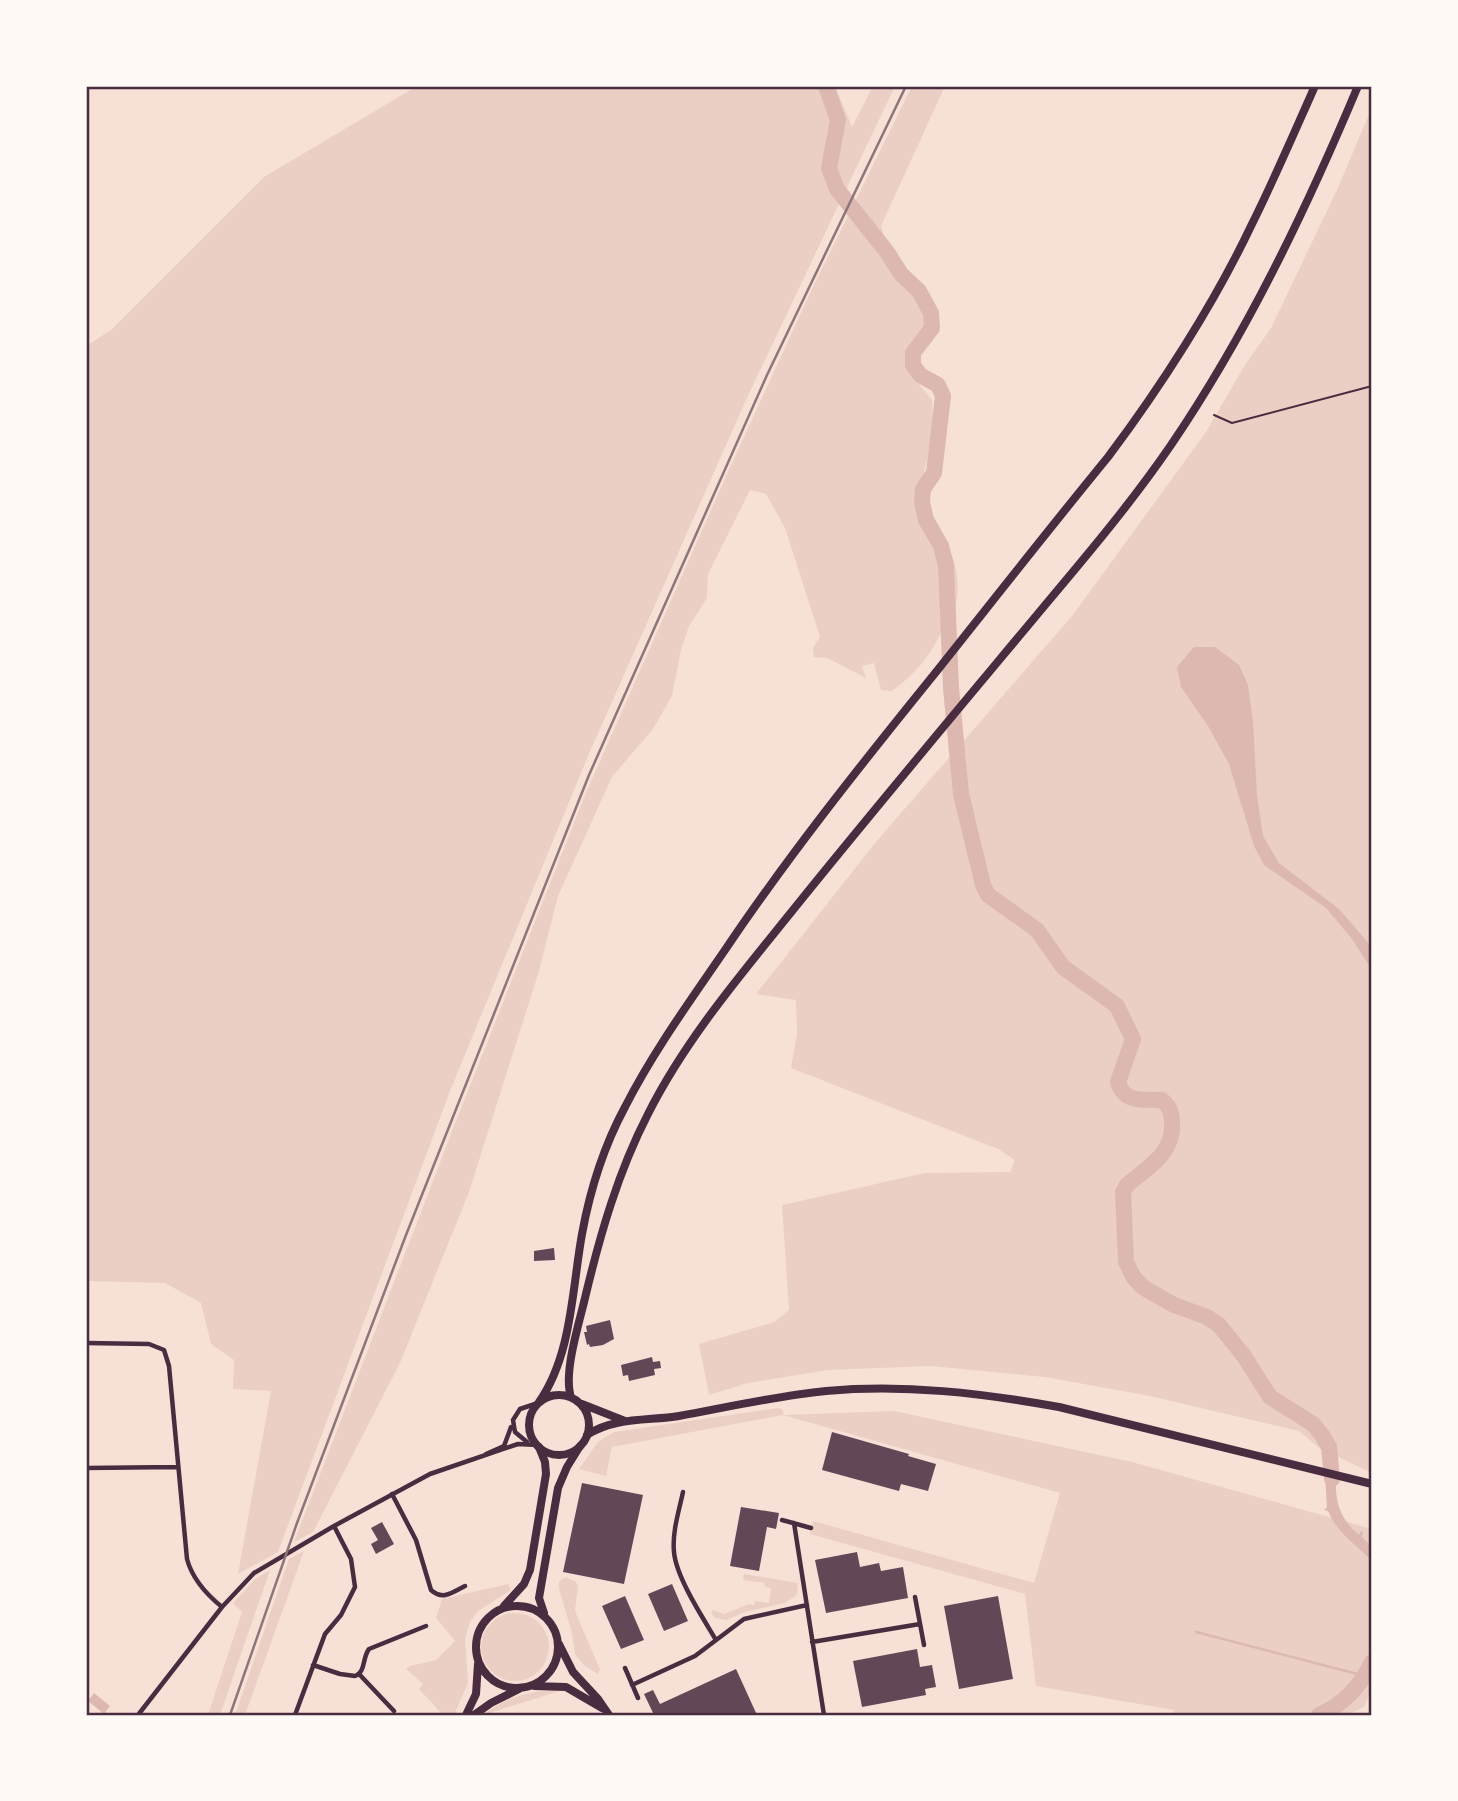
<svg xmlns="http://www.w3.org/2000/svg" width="1458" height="1801" font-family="Quicksand,sans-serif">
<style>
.green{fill:#ebcfc5}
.water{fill:#dcb8b0}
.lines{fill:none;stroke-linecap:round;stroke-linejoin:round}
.stream{stroke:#dcb8b0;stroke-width:2.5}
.river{stroke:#dcb8b0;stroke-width:16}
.building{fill:#644757}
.path{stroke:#4a2c40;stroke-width:2}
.minor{stroke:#4a2c40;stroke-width:4.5}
.primary{stroke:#4a2c40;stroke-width:8}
.trunk{stroke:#4a2c40;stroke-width:8}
.rail{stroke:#8f747c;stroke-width:2.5}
.neatline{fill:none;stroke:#4a2c40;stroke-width:2.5}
</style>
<rect width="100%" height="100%" fill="#f7e1d7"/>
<!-- green -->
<path class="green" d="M 417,86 L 835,86 L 852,127 L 873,86 L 895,86 L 746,400 L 588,756 L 450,1091 L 278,1552 L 238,1574 L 271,1391 L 233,1389 L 234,1360 L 211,1344 L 201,1303 L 165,1283 L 86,1281 L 86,346 L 111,330 L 264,177 Z
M 912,86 L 945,86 L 881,226 L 895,274 L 923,286 L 939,318 L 924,328 L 908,357 L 909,372 L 932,400 L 933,420 L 929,452 L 919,493 C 939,525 965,564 956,604 C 953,614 946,624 941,633 C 928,659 915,674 892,691 L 881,690 L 874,663 L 862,666 L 866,678 L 827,658 L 814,657 L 813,648 L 820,637 L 785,528 L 766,494 L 750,490 L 708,574 L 707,598 L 689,626 L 681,650 L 672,696 L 653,729 L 612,777 L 558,896 L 539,971 L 469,1192 L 400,1363 L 313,1532 L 294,1542 L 456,1121 L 585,795 L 726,476 L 811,291 Z
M 1372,107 L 1372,1473 L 1319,1448 L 1299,1431 L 1150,1396 L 1045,1377 L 931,1366 L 828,1370 L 748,1383 L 709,1395 L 699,1344 L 774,1322 L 789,1310 L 782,1205 L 925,1173 L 1010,1172 L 1015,1160 L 998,1149 L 791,1068 L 797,1034 L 796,1000 L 756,994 L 875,843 L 1072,616 L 1206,432 L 1245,365 L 1271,328 L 1337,190 Z
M 778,1408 L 782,1409 L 784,1415 L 894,1411 L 1132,1462 L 1372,1529 L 1372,1689 L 1364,1707 L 1347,1715 L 1173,1715 L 1174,1710 L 1036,1686 L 1025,1594 L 810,1534 L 813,1521 L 1034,1583 L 1060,1493 L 783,1415 L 612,1447 L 606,1476 L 579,1469 L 598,1442 L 614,1432 Z
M 304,1551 L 245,1715 L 235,1715 L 289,1559 Z
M 270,1570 L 220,1715 L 208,1715 L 242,1612 L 233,1603 L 255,1579 Z
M 744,1574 L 798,1583 L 797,1595 L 785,1603 L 745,1612 L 726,1620 L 715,1618 L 711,1613 L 713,1610 L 724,1614 L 749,1604 L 754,1605 L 755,1601 L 769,1603 L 771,1588 L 765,1587 L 765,1583 L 743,1580 Z
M 565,1577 L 575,1581 L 578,1585 L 575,1611 L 598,1665 L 600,1669 L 598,1674 L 585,1666 L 575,1655 L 572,1633 L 559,1589 L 559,1582 Z
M 508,1584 L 511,1590 L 478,1611 L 470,1622 L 465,1639 L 468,1683 L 454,1715 L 443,1715 L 419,1689 L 423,1684 L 406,1669 L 410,1666 L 436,1660 L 455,1641 L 436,1618 L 442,1599 Z
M481 1647a34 34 0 1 1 68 0a34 34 0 1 1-68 0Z
M 563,1690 L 483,1715 C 507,1697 533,1689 563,1690 Z"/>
<!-- water -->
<path class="water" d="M 1194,647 L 1215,647 L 1239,665 L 1248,685 L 1253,721 L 1257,796 L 1263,836 L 1279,863 L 1339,909 L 1372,947 L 1372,970 L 1352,939 L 1326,908 L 1264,865 L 1254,846 L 1229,764 L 1208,726 L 1181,687 L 1177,667 Z
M 1324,1458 L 1336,1460 C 1336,1493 1332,1511 1359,1535 L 1361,1531 L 1363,1532 L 1362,1537 L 1372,1547 L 1372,1562 C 1356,1543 1339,1536 1328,1511 L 1324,1510 L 1327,1507 Z
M 94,1693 L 110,1706 L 104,1714 L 88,1701 Z"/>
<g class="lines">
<!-- stream -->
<path class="stream" d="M 1196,1632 L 1365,1676"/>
<!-- river -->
<path class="river" d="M 826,86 L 838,120 L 829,168 L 837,189 L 887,252 L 901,274 L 919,291 L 931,313 L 932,328 L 913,353 L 913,365 L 920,375 L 938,385 L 943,396 L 934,473 L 923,489 L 922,502 L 926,520 L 941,546 L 946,566 L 951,688 L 961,794 L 983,885 L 988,895 L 1037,930 L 1063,967 L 1117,1006 L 1133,1039 L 1118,1082 C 1124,1104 1145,1099 1162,1100 C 1169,1106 1171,1111 1172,1120 C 1175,1154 1149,1166 1127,1185 L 1123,1192 L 1126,1262 L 1134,1278 L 1144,1288 L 1174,1305 L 1207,1317 L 1219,1325 L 1244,1356 L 1270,1397 L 1313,1424 L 1322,1435 L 1329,1447 L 1332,1479
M 1319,1715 C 1343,1705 1361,1685 1372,1662"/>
</g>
<!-- building -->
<path class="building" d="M 554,1248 L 555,1260 L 534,1261 L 534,1251 Z
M 610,1320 L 614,1339 L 603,1345 L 590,1347 L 589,1344 L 587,1345 L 584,1332 L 587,1332 L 586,1326 Z
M 652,1357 L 653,1362 L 660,1361 L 661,1368 L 654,1369 L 655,1375 L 629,1381 L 628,1375 L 623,1376 L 621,1365 Z
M 832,1432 L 909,1454 L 908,1456 L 936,1464 L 928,1491 L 901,1484 L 899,1491 L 822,1470 Z
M 582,1483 L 643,1495 L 624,1584 L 563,1572 Z
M 741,1507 L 779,1513 L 776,1529 L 767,1527 L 759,1571 L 730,1566 Z
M 382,1522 L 394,1544 L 376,1554 L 371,1544 L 378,1540 L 371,1528 Z
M 857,1552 L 860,1567 L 879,1563 L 881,1571 L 903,1567 L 908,1598 L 826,1613 L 815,1560 Z
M 672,1584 L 688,1621 L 664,1631 L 648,1594 Z
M 625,1596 L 644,1640 L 621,1649 L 602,1606 Z
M 998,1596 L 1013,1679 L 959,1689 L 944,1606 Z
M 917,1649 L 920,1667 L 932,1665 L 936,1687 L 925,1689 L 926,1695 L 862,1707 L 853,1661 Z
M 736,1669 L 757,1715 L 654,1715 L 644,1694 L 653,1690 L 660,1704 Z"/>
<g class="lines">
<!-- path -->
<path class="path" d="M 1214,415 L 1232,423 L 1372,386"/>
<!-- minor -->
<path class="minor" d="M 86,1343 L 149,1344 L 164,1350 L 169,1366 L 187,1559 C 192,1578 206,1594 222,1607
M 527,1442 L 515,1432 L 513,1420 L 520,1409 L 538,1403
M 486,1454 L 504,1446 L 511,1427
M 86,1468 L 177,1467
M 683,1492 C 679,1511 672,1532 674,1552 C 676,1577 703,1618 716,1640
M 392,1494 L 416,1540 L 431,1590 C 443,1601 453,1592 465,1586
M 782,1520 L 811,1528
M 794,1523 L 824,1715
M 915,1597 L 924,1645
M 812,1642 L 920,1624
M 313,1665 L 340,1674 L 355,1676 C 366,1672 362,1658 369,1649 L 426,1626
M 625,1668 L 638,1698
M 359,1674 L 394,1711
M 632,1685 L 695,1656 L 744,1619 L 807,1605
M 138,1715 L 222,1607 L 254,1573 L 334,1526 L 430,1474 L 518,1444 L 537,1445
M 295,1715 L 325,1634 L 341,1615 L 355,1587 L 351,1559 L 334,1526"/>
<!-- primary -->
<path class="primary" d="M476 1647a41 41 0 1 1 82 0a41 41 0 1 1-82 0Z
M 504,1606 L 524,1584 L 530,1570 L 546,1474 L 545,1462 L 539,1447
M 544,1613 L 539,1598 L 558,1488 L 567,1467 L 580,1446
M 559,1644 L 573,1672 L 598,1699 L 609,1715
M 534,1686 L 566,1687 L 602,1708
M 466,1715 L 476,1694 L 478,1664
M 474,1715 L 491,1703 L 519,1689"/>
<!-- trunk -->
<path class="trunk" d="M529 1425a30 30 0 1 1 60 0a30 30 0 1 1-60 0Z
M 571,1397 C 563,1373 579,1324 585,1298 C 600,1235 618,1172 648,1114 C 686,1038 744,971 797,905 C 880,802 966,700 1051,598 C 1093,548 1134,499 1171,445 C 1247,333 1306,210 1358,86
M 539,1402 C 572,1355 572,1289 582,1234 C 590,1190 604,1146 625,1107 C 653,1052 690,1001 725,950 C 789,855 860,766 932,677 C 991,603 1049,529 1108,457 C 1160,388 1214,304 1251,226 C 1274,180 1294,133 1315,86
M 582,1404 L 625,1421
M 587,1435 C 614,1417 649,1421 679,1416 C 728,1407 776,1396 826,1391 C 905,1384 981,1393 1059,1407 L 1372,1484"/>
<!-- rail -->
<path class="rail" d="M 230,1715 L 297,1523 L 406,1235 L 589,775 L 767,375 L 906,86"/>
</g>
<!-- border -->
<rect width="1458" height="1801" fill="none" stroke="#fffaf5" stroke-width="175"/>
<rect x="88" y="88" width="1282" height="1626" class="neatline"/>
</svg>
